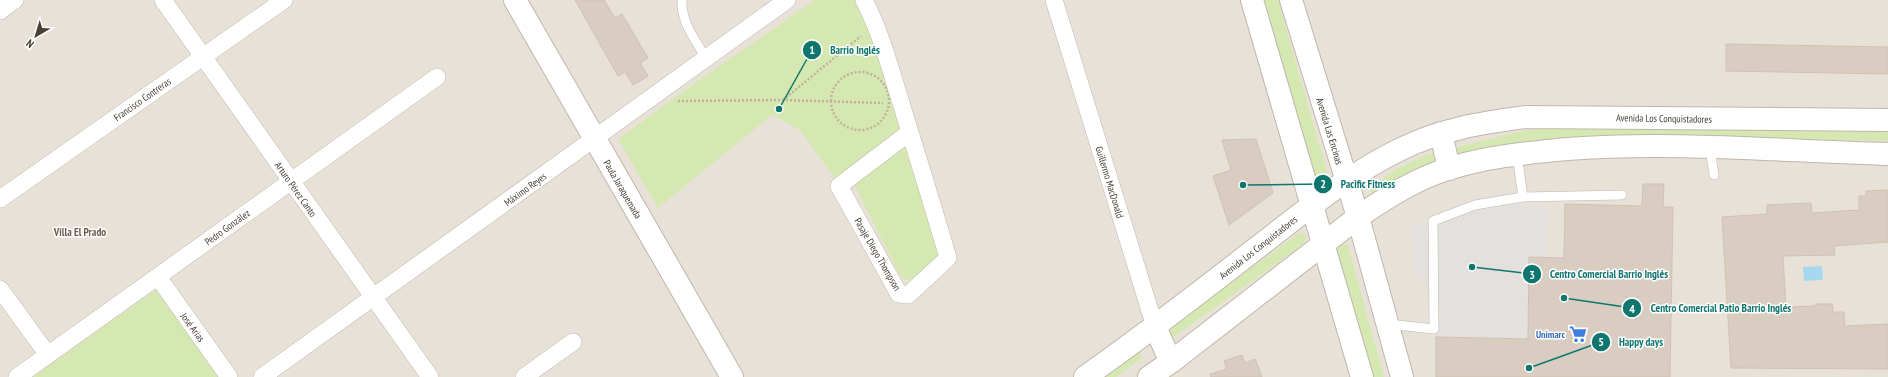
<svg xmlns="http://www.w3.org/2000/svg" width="1888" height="377" font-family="'PT Sans Narrow',sans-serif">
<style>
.residential{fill:#e8e1d7}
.green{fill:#d5e8b2}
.parking{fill:#e3e0dd}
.water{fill:#a6d9f0}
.building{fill:#d9cdc1;stroke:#d1c1b1}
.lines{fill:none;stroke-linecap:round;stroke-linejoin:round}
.service-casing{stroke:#c0b6ab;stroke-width:10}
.minor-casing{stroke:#c0b6ab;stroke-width:18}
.tertiary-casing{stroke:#c0b6ab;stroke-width:24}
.path{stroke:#c1b19c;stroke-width:2.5;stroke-dasharray:2 2;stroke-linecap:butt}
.service{stroke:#fff;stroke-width:9}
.minor{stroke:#fff;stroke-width:17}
.tertiary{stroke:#fff;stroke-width:22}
.labels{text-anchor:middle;stroke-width:3;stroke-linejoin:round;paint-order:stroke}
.street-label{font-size:10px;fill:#484037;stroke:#fff}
.shop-label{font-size:10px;font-weight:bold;fill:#366cbe;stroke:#fff;text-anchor:end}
.neighbourhood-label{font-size:11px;font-weight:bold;fill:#6b5c4e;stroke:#fff}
.leader{fill:none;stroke:#0f766e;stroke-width:1.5}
.callout-dot{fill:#0f766e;stroke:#fff;stroke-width:1.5}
.mark-label{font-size:12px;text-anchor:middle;font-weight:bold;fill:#fff}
.callout-label{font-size:11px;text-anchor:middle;font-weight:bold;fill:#0f766e;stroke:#fff;stroke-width:3;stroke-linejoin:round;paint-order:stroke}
</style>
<rect width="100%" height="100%" fill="#f4f0e9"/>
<!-- residential -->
<path class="residential" d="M 0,0 L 1888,0 L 1888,377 L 0,377 Z"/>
<!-- green -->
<path class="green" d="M 815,0 L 855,0 L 873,26 L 905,125 L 836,180 L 800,130 L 772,115 L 658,208 L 618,139 L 695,83 Z
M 1262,0 L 1278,0 L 1327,172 L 1321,177 L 1314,176 Z
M 1888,126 L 1888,141 L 1780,139 L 1456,156 L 1455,149 L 1458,147 L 1517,132 L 1556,127 Z
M 905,142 L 943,254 L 909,281 L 901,277 L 854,184 Z
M 1436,152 L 1440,165 L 1376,198 L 1372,194 L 1371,189 C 1391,170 1411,160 1436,152 Z
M 1300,233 L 1308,236 L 1301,246 L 1172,338 L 1168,327 Z
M 1344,244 L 1348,246 L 1350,253 L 1384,377 L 1369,377 L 1336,249 Z
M 158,288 L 222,377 L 33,377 Z
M 1137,346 L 1142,358 L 1116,377 L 1093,377 Z"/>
<!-- parking -->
<path class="parking" d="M 1515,189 L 1516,205 L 1547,207 L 1546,257 L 1529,257 L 1528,339 L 1436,337 L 1441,309 L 1428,308 L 1426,278 L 1414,278 L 1413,225 L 1471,199 Z"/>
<!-- water -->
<path class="water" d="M 1822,266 L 1823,280 L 1804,281 L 1803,267 Z"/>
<!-- building -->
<path class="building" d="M 575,0 L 604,0 L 615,18 L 622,14 L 648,58 L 640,63 L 648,76 L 633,85 L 625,72 L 618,76 Z
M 1726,44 L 1888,47 L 1888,74 L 1726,71 Z
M 1256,139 L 1273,193 L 1229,225 L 1213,176 L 1231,170 L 1222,140 Z
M 1643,184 L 1664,184 L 1663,207 L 1673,207 L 1670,377 L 1436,377 L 1436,337 L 1528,339 L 1529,257 L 1564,258 L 1565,204 L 1642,206 Z
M 1888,190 L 1888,242 L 1834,246 L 1835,255 L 1783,256 L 1786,307 L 1816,306 L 1816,304 L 1832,304 L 1833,312 L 1844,312 L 1845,326 L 1888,324 L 1888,369 L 1731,368 L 1722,217 L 1767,214 L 1767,205 L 1811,203 L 1812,213 L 1859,210 L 1859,196 L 1866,196 L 1866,191 Z
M 1242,355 L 1245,363 L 1255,359 L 1262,377 L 1211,377 L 1210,374 L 1227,369 L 1224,361 Z"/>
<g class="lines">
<!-- service casing -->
<g class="service-casing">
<path id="service" d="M 682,0 C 681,22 695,40 706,58
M 1710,148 L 1714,175
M 1517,155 L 1523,197
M 1388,324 L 1434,329 L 1433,221 L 1475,205 L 1523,197 L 1622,195"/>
</g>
<!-- minor casing -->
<g class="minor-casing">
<path id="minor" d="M 163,0 L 430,377
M 864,0 C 881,33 890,68 901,103 C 917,155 933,206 948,258 L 908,295 L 899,294 L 839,186 L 910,132
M 1054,0 L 1155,327
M 0,11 L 15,0
M 0,199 L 284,0
M 158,277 L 229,377
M 0,289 L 48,355
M 17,377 L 437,77
M 262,377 L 787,0
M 524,377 L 573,342"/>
</g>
<!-- tertiary casing -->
<g class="tertiary-casing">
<path id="tertiary" d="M 515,0 L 732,377
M 1252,0 L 1362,377
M 1291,0 L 1358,217 L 1402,377
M 1441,133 L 1449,169
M 1155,327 L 1171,362
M 1085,377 C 1143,336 1199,293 1254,250 C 1301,214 1347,175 1401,149 C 1442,129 1481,123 1526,117 L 1888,120
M 1149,377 L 1171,362 L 1358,217 C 1387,197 1417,178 1451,168 C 1489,156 1528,153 1567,149 C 1674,141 1781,151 1888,154"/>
</g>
<!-- path -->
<path class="path" d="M831 101a29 29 0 1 1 58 0a29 29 0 1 1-58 0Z
M 783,100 L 861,36
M 678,101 L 782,100 L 883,103"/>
<!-- service -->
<use href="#service" class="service"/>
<!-- minor -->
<use href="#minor" class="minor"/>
<!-- tertiary -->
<use href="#tertiary" class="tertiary"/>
</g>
<!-- icons -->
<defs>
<g id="supermarket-bare" transform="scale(1.38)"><path d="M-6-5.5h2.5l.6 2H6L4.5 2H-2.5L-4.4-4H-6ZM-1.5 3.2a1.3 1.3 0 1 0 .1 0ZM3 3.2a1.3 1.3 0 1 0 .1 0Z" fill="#3f7fe0" stroke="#fff" stroke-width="2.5" paint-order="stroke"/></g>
</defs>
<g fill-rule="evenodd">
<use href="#supermarket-bare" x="1578" y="334"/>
</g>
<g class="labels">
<!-- street labels -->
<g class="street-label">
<text transform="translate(142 99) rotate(-35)" y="4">Francisco Contreras</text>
<text transform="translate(1664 118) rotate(1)" y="4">Avenida Los Conquistadores</text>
<text transform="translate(1330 131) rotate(73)" y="4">Avenida Las Encinas</text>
<text transform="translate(1110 182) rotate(73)" y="4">Guillermo MacDonald</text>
<text transform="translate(296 189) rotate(55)" y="4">Arturo Pérez Canto</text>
<text transform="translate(525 189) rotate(-36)" y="4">Máximo Reyes</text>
<text transform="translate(623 189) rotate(60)" y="4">Paula Jaraquemada</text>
<text transform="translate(227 227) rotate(-36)" y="4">Pedro González</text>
<text transform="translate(1258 247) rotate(-38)" y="4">Avenida Los Conquistadores</text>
<text transform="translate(878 254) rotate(60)" y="4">Pasaje Diego Thompson</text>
<text transform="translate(193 327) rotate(54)" y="4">José Arias</text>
</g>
<!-- shop labels -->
<g class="shop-label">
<text x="1565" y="338">Unimarc</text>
</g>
<!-- neighbourhood labels -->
<g class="neighbourhood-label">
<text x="80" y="236">Villa El Prado</text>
</g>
</g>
<!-- callouts -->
<path class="leader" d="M779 109L812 50M1243 185L1323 184M1472 267L1532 274M1564 298L1632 308M1529 368L1601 342"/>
<g class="callout-dot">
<circle cx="779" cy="109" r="4"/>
<circle cx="1243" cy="185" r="4"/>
<circle cx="1472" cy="267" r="4"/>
<circle cx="1564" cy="298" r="4"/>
<circle cx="1529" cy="368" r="4"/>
<circle cx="812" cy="50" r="10"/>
<circle cx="1323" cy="184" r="10"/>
<circle cx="1532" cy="274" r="10"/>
<circle cx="1632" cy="308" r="10"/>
<circle cx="1601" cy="342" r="10"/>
</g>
<g class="mark-label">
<text x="812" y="54">1</text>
<text x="1323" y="188">2</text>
<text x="1532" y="279">3</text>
<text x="1632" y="313">4</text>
<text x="1601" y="346">5</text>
</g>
<g class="callout-label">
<text x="855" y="54">Barrio Inglés</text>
<text x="1368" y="188">Pacific Fitness</text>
<text x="1609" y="278">Centro Comercial Barrio Inglés</text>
<text x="1721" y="312">Centro Comercial Patio Barrio Inglés</text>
<text x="1641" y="346">Happy days</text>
</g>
<!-- north arrow -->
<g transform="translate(36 36) rotate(218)" stroke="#ffffff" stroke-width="3" paint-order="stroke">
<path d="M0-3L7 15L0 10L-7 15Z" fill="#484037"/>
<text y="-6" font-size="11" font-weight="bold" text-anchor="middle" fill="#484037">N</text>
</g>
</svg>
